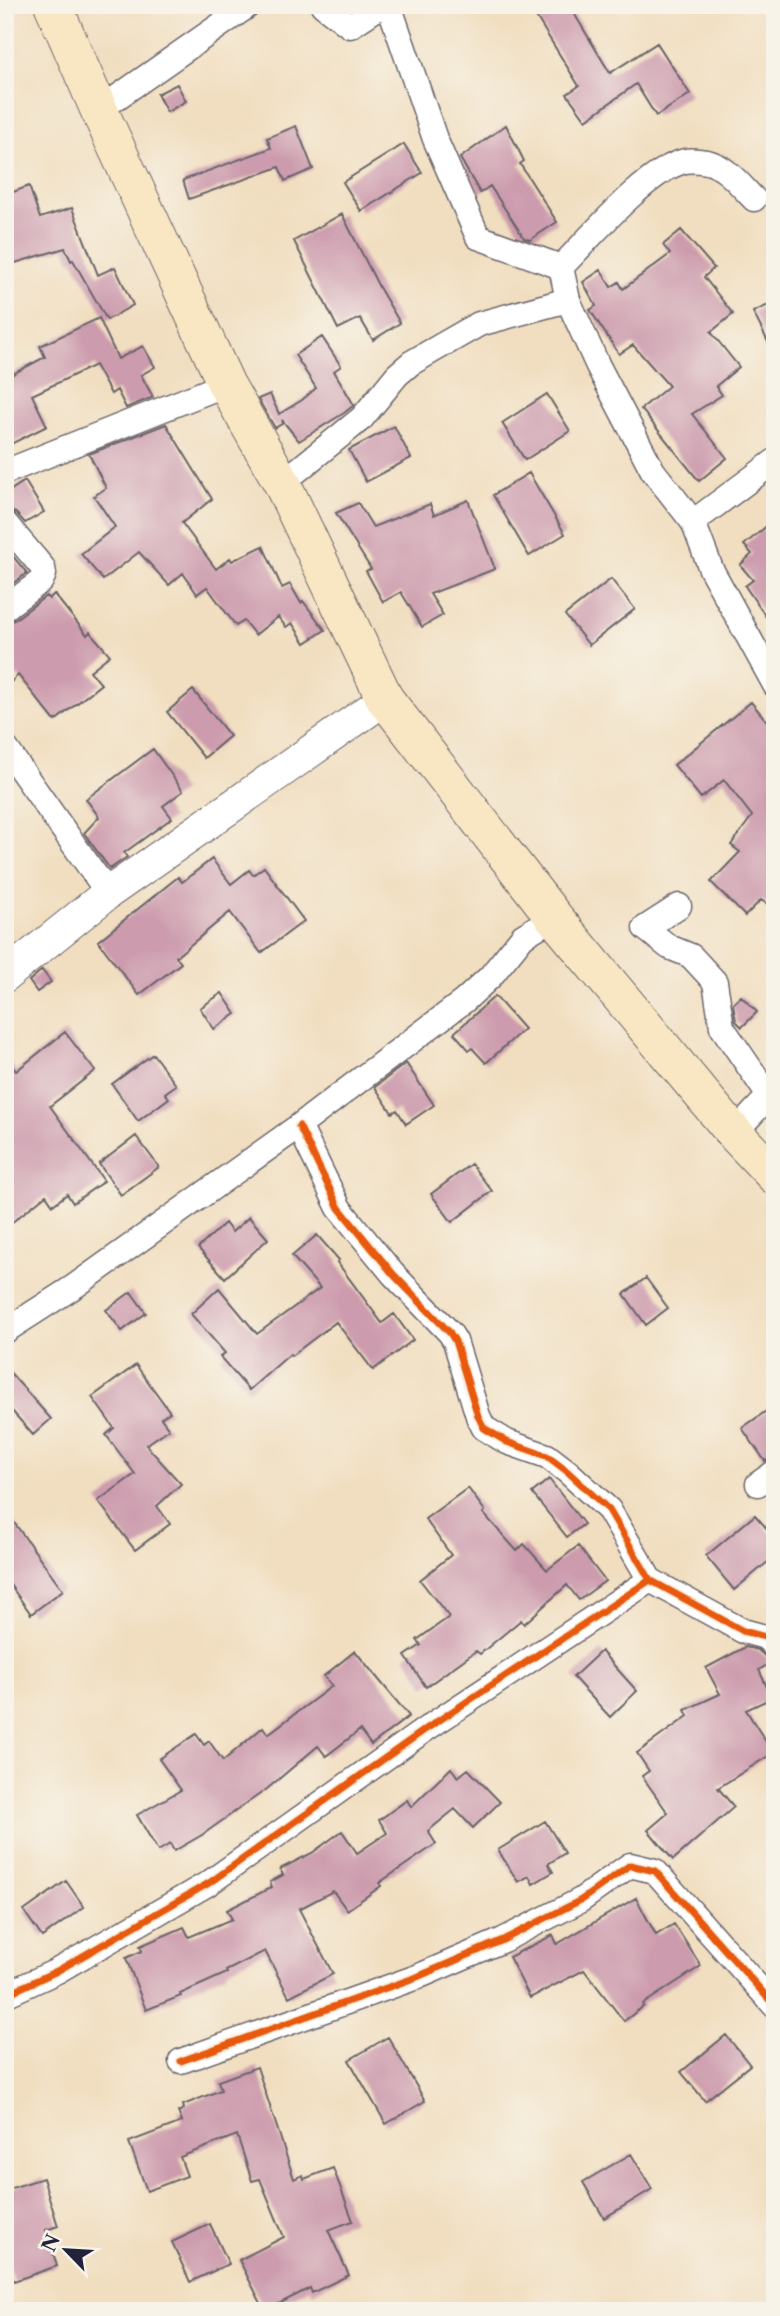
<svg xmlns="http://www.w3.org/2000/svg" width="780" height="2316" font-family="'Libre Caslon Text',serif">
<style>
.building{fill:#cc9bad}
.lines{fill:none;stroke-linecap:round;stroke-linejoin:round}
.minor-casing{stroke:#6a646a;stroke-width:27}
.tertiary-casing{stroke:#6a646a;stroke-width:34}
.secondary-casing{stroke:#6a646a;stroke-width:39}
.minor{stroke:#fff;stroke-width:24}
.tertiary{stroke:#fff;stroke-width:32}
.secondary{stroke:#f9e7c3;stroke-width:37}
.cycleway-casing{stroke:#f7f3e8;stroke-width:11}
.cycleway{stroke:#e8590c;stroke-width:7}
</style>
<rect width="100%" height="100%" fill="#f7f3e8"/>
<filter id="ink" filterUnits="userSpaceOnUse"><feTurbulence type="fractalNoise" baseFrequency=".0143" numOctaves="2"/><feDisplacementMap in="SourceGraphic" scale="14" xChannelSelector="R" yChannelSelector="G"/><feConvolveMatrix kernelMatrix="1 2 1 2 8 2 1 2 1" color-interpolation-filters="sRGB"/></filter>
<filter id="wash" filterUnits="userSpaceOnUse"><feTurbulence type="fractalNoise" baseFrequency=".00686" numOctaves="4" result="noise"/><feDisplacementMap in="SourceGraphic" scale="28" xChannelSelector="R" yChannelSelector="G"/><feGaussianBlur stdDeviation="1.57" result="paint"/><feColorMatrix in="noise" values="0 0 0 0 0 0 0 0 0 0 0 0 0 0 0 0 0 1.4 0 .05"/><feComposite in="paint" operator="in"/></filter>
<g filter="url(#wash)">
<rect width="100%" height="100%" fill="#f1dec0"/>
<g id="blocks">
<!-- building -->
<path class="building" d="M 529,5 L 569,5 L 610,73 L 657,43 L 690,94 L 656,116 L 636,84 L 586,120 L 567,94 L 579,86 Z
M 177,84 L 186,101 L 167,112 L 157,94 Z
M 506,125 L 524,161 L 520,164 L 557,222 L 530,240 L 524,238 L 490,186 L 480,193 L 460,158 Z
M 296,126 L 313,169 L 285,181 L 279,167 L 189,199 L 183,180 L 271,148 L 267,138 Z
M 404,144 L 422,173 L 361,211 L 343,182 Z
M 29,186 L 40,218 L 72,208 L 98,275 L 115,267 L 133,305 L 107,320 L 73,260 L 71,261 L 65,248 L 15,263 L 5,229 L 5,195 Z
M 342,214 L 380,289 L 400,323 L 373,340 L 360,318 L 338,329 L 294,241 Z
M 681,230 L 714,268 L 704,277 L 733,314 L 711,332 L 739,367 L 716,386 L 722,395 L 692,414 L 727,458 L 699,481 L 641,409 L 669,386 L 633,345 L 619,354 L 590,310 L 596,306 L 583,282 L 601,270 L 611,287 L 619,282 L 623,289 L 670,254 L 663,245 Z
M 775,302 L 775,356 L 753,312 Z
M 99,318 L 118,359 L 143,346 L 155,367 L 141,375 L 153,397 L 126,408 L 117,390 L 111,394 L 95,365 L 32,395 L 47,426 L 5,447 L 5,378 L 45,357 L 40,346 Z
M 322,337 L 341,366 L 334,371 L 354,405 L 344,413 L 299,441 L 282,420 L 283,423 L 275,428 L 258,399 L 270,394 L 279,414 L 302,400 L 316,388 L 295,355 Z
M 547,394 L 570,431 L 525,460 L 502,423 Z
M 166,424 L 212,499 L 182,523 L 216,569 L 230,558 L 232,561 L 263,546 L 282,588 L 290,584 L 301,603 L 303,601 L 325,630 L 305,643 L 292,623 L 286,627 L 278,617 L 255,635 L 244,621 L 236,626 L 207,587 L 197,594 L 183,573 L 169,585 L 139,552 L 103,580 L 81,554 L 115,527 L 94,496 L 106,488 L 89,454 Z
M 394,426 L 411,458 L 366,482 L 349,450 Z
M 529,473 L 565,534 L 529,556 L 493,495 Z
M 25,481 L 44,512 L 25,523 L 16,513 L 5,509 L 5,494 Z
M 468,500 L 495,569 L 430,594 L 443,615 L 422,627 L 401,592 L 383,602 L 366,571 L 371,569 L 336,513 L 358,503 L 373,527 L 430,504 L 434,515 Z
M 775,519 L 775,630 L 745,586 L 753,580 L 740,565 L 752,554 L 744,545 Z
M 5,547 L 27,573 L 5,589 Z
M 611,579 L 635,609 L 589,645 L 565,615 Z
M 54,594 L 87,635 L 90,632 L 110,655 L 90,671 L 101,684 L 55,721 L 18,675 L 5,688 L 5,623 L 14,620 L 46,596 L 49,599 Z
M 193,690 L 230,736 L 204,758 L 167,712 Z
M 751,702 L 775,731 L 775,909 L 761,900 L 745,916 L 711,882 L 740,852 L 731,845 L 752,816 L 724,780 L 701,798 L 674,765 Z
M 153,749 L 183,791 L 163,806 L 172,818 L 124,853 L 127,857 L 110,869 L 84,833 L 99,817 L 86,799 Z
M 212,859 L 231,884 L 249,870 L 253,875 L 264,867 L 304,921 L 261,953 L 230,912 L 176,957 L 181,963 L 139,995 L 98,941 L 178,877 L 182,882 Z
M 42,970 L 51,982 L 37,992 L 29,981 Z
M 222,993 L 236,1014 L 214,1029 L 200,1008 Z
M 495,996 L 524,1029 L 486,1063 L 472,1048 L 469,1050 L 454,1033 Z
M 741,996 L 757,1012 L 742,1027 L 736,1021 L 733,1004 Z
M 65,1032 L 95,1071 L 50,1106 L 104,1181 L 73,1203 L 67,1194 L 53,1205 L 46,1195 L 5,1228 L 5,1056 L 16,1071 Z
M 153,1054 L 176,1085 L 165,1093 L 169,1098 L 138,1121 L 112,1084 Z
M 406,1063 L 434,1105 L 406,1124 L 397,1110 L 392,1113 L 375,1087 Z
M 136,1136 L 159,1167 L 121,1195 L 99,1164 Z
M 471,1164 L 492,1191 L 452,1222 L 431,1194 Z
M 249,1217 L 268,1239 L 225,1278 L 198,1248 L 225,1223 L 232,1232 Z
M 317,1235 L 339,1260 L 337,1262 L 382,1323 L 394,1314 L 413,1340 L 373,1370 L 336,1322 L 291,1356 L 290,1354 L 249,1390 L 220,1357 L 225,1353 L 191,1314 L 219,1288 L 257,1334 L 320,1288 L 292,1256 Z
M 646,1278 L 668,1308 L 646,1325 L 624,1294 Z
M 131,1292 L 146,1313 L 122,1331 L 106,1310 Z
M 136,1365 L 170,1412 L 161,1418 L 169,1429 L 146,1445 L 181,1484 L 157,1506 L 170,1524 L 135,1550 L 98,1501 L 135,1474 L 106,1435 L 114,1428 L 92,1397 Z
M 5,1367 L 51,1419 L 33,1435 L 5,1403 Z
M 775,1405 L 775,1457 L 765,1461 L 742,1428 Z
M 549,1479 L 584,1524 L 567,1537 L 532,1493 Z
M 468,1488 L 485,1511 L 483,1513 L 517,1551 L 524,1544 L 547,1570 L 578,1546 L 605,1581 L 579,1600 L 567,1585 L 524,1624 L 521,1620 L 480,1654 L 476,1651 L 426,1687 L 405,1656 L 421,1645 L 417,1640 L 449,1617 L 420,1580 L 451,1555 L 425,1519 Z
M 5,1510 L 63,1590 L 31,1614 L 5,1578 Z
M 755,1515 L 775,1538 L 775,1556 L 734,1590 L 706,1556 Z
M 745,1647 L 758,1650 L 766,1657 L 775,1660 L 759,1670 L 772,1698 L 746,1710 L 773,1753 L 718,1788 L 734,1807 L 673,1860 L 648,1830 L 668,1813 L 642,1776 L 649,1771 L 637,1753 L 688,1716 L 685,1710 L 720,1694 L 706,1668 Z
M 355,1651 L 409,1716 L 371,1745 L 360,1730 L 326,1756 L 318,1746 L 267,1789 L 202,1835 L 174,1851 L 170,1844 L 158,1851 L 137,1815 L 181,1790 L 159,1759 L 196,1734 L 204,1745 L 209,1741 L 223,1761 L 263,1727 L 268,1734 L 332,1686 L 324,1676 Z
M 601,1651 L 637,1691 L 610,1717 L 573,1677 Z
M 451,1768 L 458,1777 L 468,1769 L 500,1802 L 473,1828 L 455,1809 L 428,1831 L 436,1844 L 379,1883 L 381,1886 L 347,1910 L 333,1891 L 299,1909 L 333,1974 L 289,1997 L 265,1951 L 226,1971 L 227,1973 L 180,1994 L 181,1996 L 146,2010 L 126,1958 L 142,1951 L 140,1946 L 184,1927 L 189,1937 L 232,1919 L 227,1910 L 272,1887 L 270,1882 L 283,1875 L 280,1869 L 312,1853 L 342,1831 L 357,1853 L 387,1833 L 379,1820 L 407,1800 L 411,1807 Z
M 545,1821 L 565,1853 L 548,1864 L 553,1872 L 533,1884 L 529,1876 L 518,1882 L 498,1850 Z
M 66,1881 L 84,1907 L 42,1937 L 24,1911 Z
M 636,1898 L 656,1935 L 674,1924 L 701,1966 L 643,2004 L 644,2006 L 624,2021 L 584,1970 L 530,1998 L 509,1957 L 553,1935 L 557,1944 Z
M 726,2035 L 750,2065 L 705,2101 L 681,2072 Z
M 388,2037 L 425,2101 L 386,2124 L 349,2060 Z
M 257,2067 L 294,2179 L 303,2175 L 304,2179 L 333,2168 L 353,2221 L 328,2230 L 349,2275 L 312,2293 L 310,2288 L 265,2311 L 239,2260 L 284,2237 L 260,2179 L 252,2181 L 237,2135 L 180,2157 L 187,2176 L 147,2191 L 129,2142 L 182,2122 L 178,2112 L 184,2109 L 183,2105 L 221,2090 L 218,2081 Z
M 631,2154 L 652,2189 L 604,2218 L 583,2182 Z
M 43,2178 L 58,2226 L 46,2230 L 57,2266 L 14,2281 L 5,2255 L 5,2190 Z
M 210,2224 L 229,2264 L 190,2282 L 172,2242 Z"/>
</g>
</g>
<g filter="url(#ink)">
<use href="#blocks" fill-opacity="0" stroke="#6a646a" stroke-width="2"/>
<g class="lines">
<!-- minor casing -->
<g class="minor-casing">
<path id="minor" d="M 323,5 L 350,26 L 382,5
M 389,5 L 435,139 L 478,237 L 561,267
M 99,110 L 249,5
M 561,267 C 589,239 648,169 685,161 C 691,160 701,161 707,162 C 726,166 741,186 754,199
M 568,300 L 598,366 L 653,471 L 693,522 L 711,569 L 775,685
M 5,472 L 226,384
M 282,483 L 362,418 L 397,375 L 411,363 L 479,324 L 568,300 L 561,267
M 693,522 L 775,461
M 5,523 L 43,568 L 44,574 L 41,581 L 5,608
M 5,747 L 108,893
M 679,906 L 645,928 L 669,947 L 691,956 L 715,982 L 722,1027 L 769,1096 L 734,1133
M 299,1126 L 339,1208 L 393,1274 L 450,1333 L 455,1341 L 478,1416 L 484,1428 L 507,1442 L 547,1456 L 568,1472 L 609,1510 L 650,1580 L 743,1631 L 765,1637 L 775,1646
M 5,1331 L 75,1286 L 299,1126 L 464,1001 L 490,977 L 523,936 L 554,917
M 758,1484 L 775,1472
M 5,1995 L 57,1971 L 209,1883 L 426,1729 L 650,1580
M 181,2061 L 417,1977 L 503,1940 L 581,1900 L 630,1865 L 655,1871 L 775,2006"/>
</g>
<!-- tertiary casing -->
<g class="tertiary-casing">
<path id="tertiary" d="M 5,976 L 108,893 L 385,699"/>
</g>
<!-- secondary casing -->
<g class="secondary-casing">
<path id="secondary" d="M 53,5 L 99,110 L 226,384 L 282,483 L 385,699 L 554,917 L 734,1133 L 775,1176"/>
</g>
<!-- minor -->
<use href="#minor" class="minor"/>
<!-- tertiary -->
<use href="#tertiary" class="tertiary"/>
<!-- secondary -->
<use href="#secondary" class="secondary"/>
<!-- cycleway casing -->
<g class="cycleway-casing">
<path id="cycleway" d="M 299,1126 L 339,1208 L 393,1274 L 450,1333 L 455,1341 L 478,1416 L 484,1428 L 507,1442 L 547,1456 L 568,1472 L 609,1510 L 650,1580 L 743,1631 L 765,1637 L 775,1646
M 5,1995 L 57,1971 L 209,1883 L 426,1729 L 650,1580
M 181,2061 L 417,1977 L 503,1940 L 581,1900 L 630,1865 L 655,1871 L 775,2006"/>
</g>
<!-- cycleway -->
<use href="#cycleway" class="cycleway"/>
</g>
</g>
<!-- margin -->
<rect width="780" height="2316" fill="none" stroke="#f7f3e8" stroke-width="28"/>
<!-- north arrow -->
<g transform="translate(66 2250) rotate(295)" stroke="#f7f3e8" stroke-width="5" paint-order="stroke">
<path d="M0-5L12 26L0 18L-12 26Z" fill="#22223b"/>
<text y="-10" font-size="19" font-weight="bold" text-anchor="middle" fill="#22223b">N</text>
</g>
</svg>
